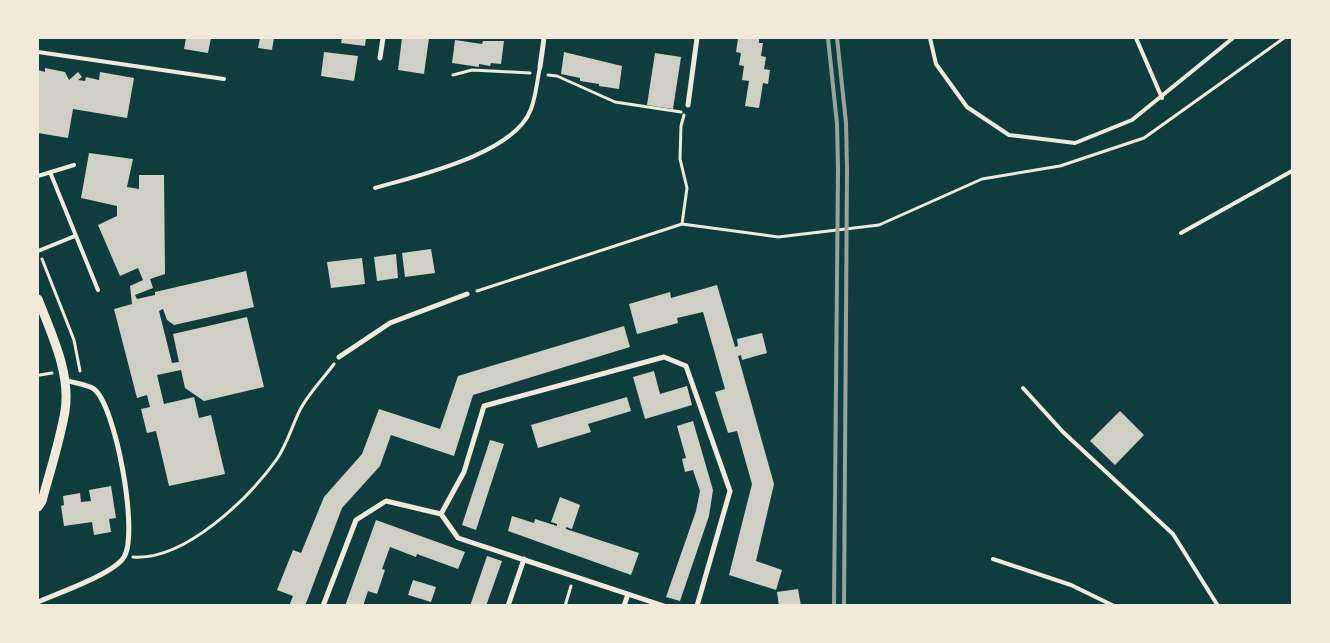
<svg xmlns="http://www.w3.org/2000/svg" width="1330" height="643" font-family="Mulish,sans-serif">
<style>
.building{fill:#cfcfc3}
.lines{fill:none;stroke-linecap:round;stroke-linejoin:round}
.path{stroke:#f1e9da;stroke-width:3}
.service{stroke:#f1e9da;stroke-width:4}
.minor{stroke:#f1e9da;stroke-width:5}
.tertiary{stroke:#f1e9da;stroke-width:9}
.rail{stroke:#97a49c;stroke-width:4}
</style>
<rect width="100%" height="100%" fill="#0f3d3e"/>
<!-- building -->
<path class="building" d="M 186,38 L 211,38 L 208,53 L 184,49 Z
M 260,38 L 274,38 L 272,50 L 258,48 Z
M 342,38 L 366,38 L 365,46 L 341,43 Z
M 402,38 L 429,38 L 424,74 L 398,70 Z
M 734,38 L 759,38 L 759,43 L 763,43 L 761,56 L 766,57 L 764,69 L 770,70 L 768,84 L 763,83 L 759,108 L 745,106 L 749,81 L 742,80 L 744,66 L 739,65 L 741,53 L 736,52 L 738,39 Z
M 455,40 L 482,44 L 483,41 L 504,41 L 501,64 L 491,63 L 490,66 L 479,64 L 479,67 L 452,63 Z
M 324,52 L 358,56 L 354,81 L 321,76 Z
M 564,52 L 622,66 L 619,89 L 599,86 L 599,84 L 580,81 L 580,78 L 561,74 Z
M 655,53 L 681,57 L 673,109 L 647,105 Z
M 45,68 L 65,72 L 69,80 L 78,72 L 82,77 L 78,80 L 85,81 L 86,77 L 99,80 L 100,72 L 134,78 L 127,118 L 73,109 L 68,138 L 38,133 L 38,70 L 45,72 Z
M 89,153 L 133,159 L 127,187 L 139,189 L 139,175 L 164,175 L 165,274 L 150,279 L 153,288 L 135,295 L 137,299 L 155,295 L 155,292 L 246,271 L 254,307 L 174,325 L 167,320 L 163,309 L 159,311 L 172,363 L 179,362 L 173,334 L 247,317 L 264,387 L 204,401 L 185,388 L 181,370 L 157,375 L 164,404 L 194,397 L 199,418 L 211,415 L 225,474 L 169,486 L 156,431 L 147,433 L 141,409 L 150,407 L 147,395 L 137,398 L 114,309 L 132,304 L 130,286 L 143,280 L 138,268 L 120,276 L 98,225 L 117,216 L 117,206 L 81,198 Z
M 431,249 L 435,273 L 405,277 L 402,253 Z
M 396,254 L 398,278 L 377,281 L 374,257 Z
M 362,258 L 365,284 L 331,288 L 327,262 Z
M 717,285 L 735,347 L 738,346 L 737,339 L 762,333 L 767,353 L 742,360 L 741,355 L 738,356 L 774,484 L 756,561 L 782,570 L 776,590 L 729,575 L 752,484 L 737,431 L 728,433 L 715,392 L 725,389 L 703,312 L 677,318 L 678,323 L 637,334 L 629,304 L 670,292 L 671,298 Z
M 624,326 L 630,347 L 473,395 L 454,456 L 391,435 L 380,466 L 342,508 L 305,606 L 289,606 L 293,596 L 277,590 L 293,550 L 301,553 L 324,497 L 362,454 L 379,409 L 440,429 L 458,376 Z
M 654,371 L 660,394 L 687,386 L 692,405 L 645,419 L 633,377 Z
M 627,397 L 631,411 L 588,424 L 591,432 L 538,448 L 531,425 Z
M 1120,411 L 1144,435 L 1115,465 L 1090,441 Z
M 693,421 L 713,490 L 709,516 L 680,601 L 666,597 L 696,511 L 700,491 L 693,470 L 685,472 L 682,459 L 686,458 L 677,426 Z
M 490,440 L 504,444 L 476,530 L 462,525 Z
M 111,486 L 116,518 L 109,519 L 111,532 L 94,535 L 92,522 L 64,526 L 61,506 L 64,505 L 63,496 L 80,493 L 81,502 L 91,501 L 89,490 Z
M 560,497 L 580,505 L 572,529 L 566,527 L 566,529 L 639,553 L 631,575 L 508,531 L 512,516 L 534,523 L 535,519 L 557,526 L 557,524 L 551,522 Z
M 376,520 L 465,552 L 458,569 L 417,554 L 416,557 L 390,547 L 382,569 L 385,570 L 377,594 L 368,591 L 363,606 L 345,606 Z
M 487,556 L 502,561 L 486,606 L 470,606 Z
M 413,580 L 436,587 L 431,602 L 408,595 Z
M 798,589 L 801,606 L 779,606 L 777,592 Z"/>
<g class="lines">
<!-- path -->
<path class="path" d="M 453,75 L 472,70 L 530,73
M 548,75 L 557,76 L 615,102 L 681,112
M 682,224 L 687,188 L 680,159 L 681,126 L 684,115
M 42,259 L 74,340 L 80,371
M 477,291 L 682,224 L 778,237 L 879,225 L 982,179 L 1060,166 L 1144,138 L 1284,38
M 40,375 L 52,373
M 133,557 C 185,561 249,498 277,459 C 287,444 292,426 300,410 C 308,394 323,379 334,364
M 565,606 L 571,586"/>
<!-- service -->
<path class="service" d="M 930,38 L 936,64 L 967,107 L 1009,135 L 1075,143 L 1132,120 L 1233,38
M 1136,38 L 1162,98
M 38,52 L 224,79
M 50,172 L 98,290
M 38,176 L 74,165
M 375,188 C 416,176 515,154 531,109 C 536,96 537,81 540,67
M 1181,233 L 1292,171
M 38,251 L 75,236
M 1023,388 L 1063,432 L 1173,534 L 1218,606
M 993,559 L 1071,585 L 1114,606"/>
<!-- minor -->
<path class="minor" d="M 380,58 L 383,38
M 540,67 L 544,38
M 688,105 L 697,38
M 339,357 L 390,323 L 467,294
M 441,514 L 458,538 L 664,606
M 38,602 C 58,593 114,574 124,557 C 139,534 116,406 94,389 C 87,384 73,383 65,380
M 323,606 L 356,520 L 386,501 L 441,514 L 464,472 L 484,406 L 664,357 L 686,366 L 730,491 L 697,606
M 508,606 L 524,559
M 624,606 L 628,594"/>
<!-- tertiary -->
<path class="tertiary" d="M 38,299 C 51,333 71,373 65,411 C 60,441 50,471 42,501 L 38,507"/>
<!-- rail -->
<path class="rail" d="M 828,38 L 837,124 L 838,169 L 834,606
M 837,38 L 846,123 L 847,169 L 844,606"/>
</g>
<!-- border -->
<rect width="1330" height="643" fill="none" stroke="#f1e9da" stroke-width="78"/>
</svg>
